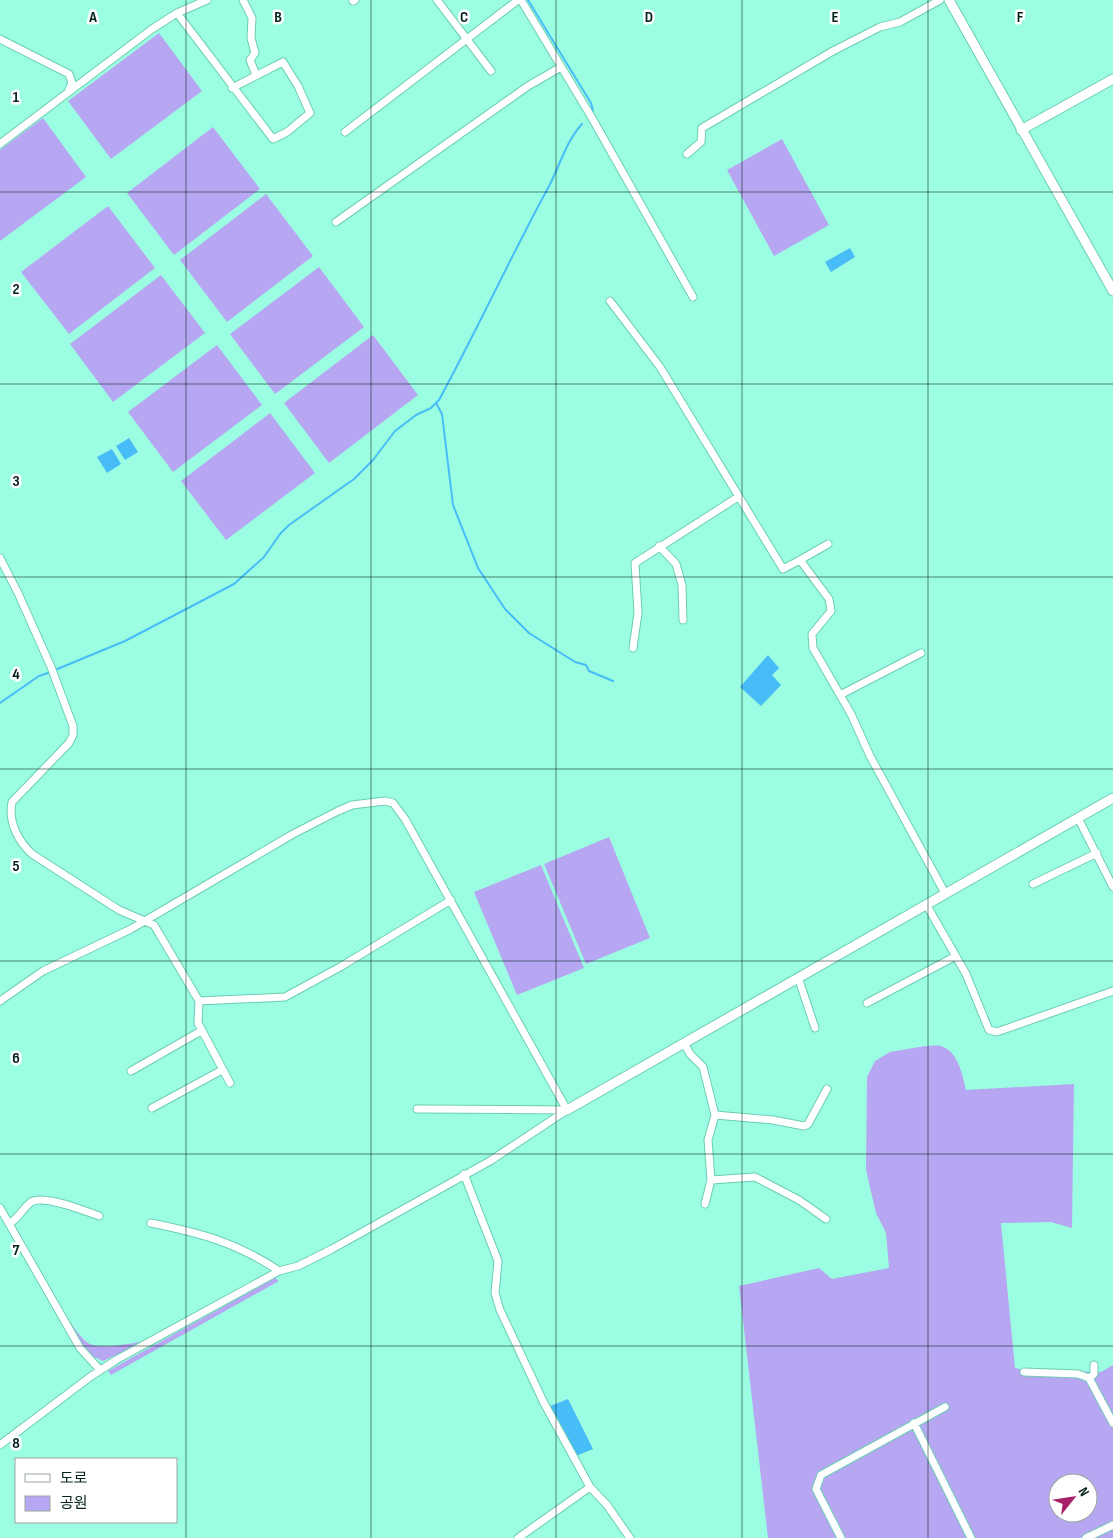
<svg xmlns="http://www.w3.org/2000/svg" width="1113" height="1538" font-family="'Sofia Sans Condensed','Noto Sans KR',sans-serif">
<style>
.green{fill:#b7a6f2;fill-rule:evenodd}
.water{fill:#48bcf6}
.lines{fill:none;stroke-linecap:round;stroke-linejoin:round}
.stream{stroke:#48bcf6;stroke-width:2}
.minor-casing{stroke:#6bceb4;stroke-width:9}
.tertiary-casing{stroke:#6bceb4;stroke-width:11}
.minor{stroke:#fff;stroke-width:7}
.tertiary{stroke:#fff;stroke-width:9}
.grid{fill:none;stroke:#03231c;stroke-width:1;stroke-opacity:0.55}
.grid-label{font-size:16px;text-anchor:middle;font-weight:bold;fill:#03231c;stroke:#fff;stroke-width:5;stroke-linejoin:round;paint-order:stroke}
</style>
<rect width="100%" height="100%" fill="#9bfee2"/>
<!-- green -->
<path class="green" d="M 159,33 L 202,91 L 111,159 L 68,101 Z
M 43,118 L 86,177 L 0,241 L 0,150 Z
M 213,127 L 260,189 L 174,255 L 127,193 Z
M 782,139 L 829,225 L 774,256 L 727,170 Z
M 266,194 L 313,256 L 227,322 L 180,260 Z
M 108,206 L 155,268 L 69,334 L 21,272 Z
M 319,267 L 364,327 L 275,394 L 230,334 Z
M 161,275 L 205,333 L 113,402 L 70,344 Z
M 373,335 L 418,395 L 329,463 L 284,403 Z
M 217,345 L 262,405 L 173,472 L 128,412 Z
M 270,413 L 315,473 L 226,540 L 181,481 Z
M 609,837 L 650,938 L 586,964 L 544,864 Z
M 541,865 L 584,968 L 517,995 L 474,892 Z
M 925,1046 C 930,1046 937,1045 941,1046 C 958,1051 963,1076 966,1090 L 1074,1084 L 1072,1228 L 1051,1222 L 1001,1223 L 1015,1368 L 1025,1370 L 1101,1372 L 1113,1365 L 1113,1538 L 768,1538 L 739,1286 L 819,1268 L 832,1279 L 889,1268 L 886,1233 L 876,1213 L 866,1170 L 867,1077 L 875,1061 L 890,1052 ZM 1058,1483 L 1088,1483 L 1088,1513 L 1058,1513 Z
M 31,1257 C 41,1273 76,1339 90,1344 C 102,1349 127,1344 140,1342 L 140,1344 L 103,1361 L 90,1355 L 81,1345 Z
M 275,1278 L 279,1281 L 111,1375 L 108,1371 Z"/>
<!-- water -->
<path class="water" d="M 850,248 L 855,257 L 831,272 L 825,262 Z
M 129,438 L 138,452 L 125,460 L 116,446 Z
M 112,449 L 121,464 L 107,473 L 97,457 Z
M 768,655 L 779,668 L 772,675 L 781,685 L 761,706 L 740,687 Z
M 568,1399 L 593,1449 L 576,1456 L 550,1406 Z"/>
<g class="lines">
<!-- stream -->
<path class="stream" d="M 528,0 L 591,103 L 593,111
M 436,403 L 442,414 L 453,505 L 478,568 L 505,609 L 529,633 L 575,662 L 586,665 L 589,671 L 613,681
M 55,670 L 125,641 L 234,584 L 264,557 L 280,534 L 289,525 L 354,479 L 373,460 L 395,431 L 416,415 L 431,408 L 439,400 C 477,330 510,258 548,188 C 559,168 566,141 582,124
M 0,703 L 39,676 L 51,672"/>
<!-- minor casing -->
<g class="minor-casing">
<path id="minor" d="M 243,0 L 252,18 L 251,38 L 255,53 L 250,60 L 256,75
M 437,0 L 491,71
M 521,0 L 592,118 L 693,297
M 353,1 L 355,0
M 177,13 L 273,139 L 287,132 L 310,113 L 298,86 L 283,62 L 232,88
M 0,39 L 69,74 L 72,83 L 69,90
M 345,132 L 518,0
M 0,144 L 152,29 L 177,13 L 207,0
M 687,154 L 701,142 L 702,128 L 833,51 L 880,27 L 900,22 L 940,0
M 336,222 L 528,86 L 561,67
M 610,301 L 660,367 L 783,569 L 800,560 L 829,599 L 831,611 L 812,634 L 813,648 L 851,714 L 870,756 L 945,893
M 659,546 L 676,564 L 682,585 L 683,620
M 0,558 L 18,593 L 51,667 L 73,726 L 73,735 L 69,743 L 12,802 C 8,822 18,841 32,854 L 119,910 L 154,925 L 199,1001 L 198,1023 L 230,1083
M 800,560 L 828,544
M 633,648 L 638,613 L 635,563 L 738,497
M 840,695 L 921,653
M 1078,818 L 1113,887
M 1033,884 L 1097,853
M 926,904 L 966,974 L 989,1030 L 997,1032 L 1113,991
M 798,977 L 815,1028
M 0,1001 L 43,971 L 131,929 L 293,834 L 338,811 L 352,805 L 385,801 L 393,803 L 405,819 L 567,1110
M 199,1001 L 285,997 L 340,967 L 451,900
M 867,1003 L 956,956
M 684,1043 L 690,1054 L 703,1067 L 715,1115 L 708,1140 L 711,1180 L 705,1204
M 131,1071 L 201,1031
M 152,1108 L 222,1070
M 417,1109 L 567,1110
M 715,1115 L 773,1120 L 804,1126 L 808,1124 L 827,1089
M 464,1174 L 498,1261 L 495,1293 L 500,1310 L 544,1403 L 590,1487 L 607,1505 L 630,1538
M 711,1180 L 755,1177 L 799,1200 L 826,1219
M 0,1208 L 80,1348 L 100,1370
M 151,1223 C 200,1233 236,1242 279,1271
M 9,1224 C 19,1218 23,1208 31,1202 C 44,1194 85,1211 99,1216
M 1024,1372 L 1078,1374 L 1089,1378 L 1113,1423
M 1089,1378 L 1094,1374 L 1094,1365
M 914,1423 L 971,1538
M 0,1445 L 90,1377 L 116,1360 L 279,1271 L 298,1266 L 332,1249 L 490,1161 L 567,1110
M 518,1538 L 590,1487
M 841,1538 L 816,1489 L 821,1475 L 945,1407
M 1086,1538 L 1113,1525"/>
</g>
<!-- tertiary casing -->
<g class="tertiary-casing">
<path id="tertiary" d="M 949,0 L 1113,291
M 1021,130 L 1113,79
M 567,1110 L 1113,798"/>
</g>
<!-- minor -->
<use href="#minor" class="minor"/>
<!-- tertiary -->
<use href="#tertiary" class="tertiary"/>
</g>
<!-- grid -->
<path class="grid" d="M 186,0 L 186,1538M 371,0 L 371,1538M 556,0 L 556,1538M 742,0 L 742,1538M 928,0 L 928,1538M 0,192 L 1113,192M 0,384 L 1113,384M 0,577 L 1113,577M 0,769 L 1113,769M 0,961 L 1113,961M 0,1154 L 1113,1154M 0,1346 L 1113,1346"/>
<g class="grid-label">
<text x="93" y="22">A</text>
<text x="278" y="22">B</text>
<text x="464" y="22">C</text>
<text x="649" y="22">D</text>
<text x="835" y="22">E</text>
<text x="1020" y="22">F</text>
<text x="16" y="102">1</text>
<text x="16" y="294">2</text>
<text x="16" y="486">3</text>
<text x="16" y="679">4</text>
<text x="16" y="871">5</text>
<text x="16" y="1063">6</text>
<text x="16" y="1255">7</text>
<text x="16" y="1448">8</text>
</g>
<!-- legend -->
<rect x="15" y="1458" width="162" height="65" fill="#ffffff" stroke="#9aa7a4"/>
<rect x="25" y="1474" width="25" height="8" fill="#ffffff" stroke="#9aa7a4"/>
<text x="60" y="1483" font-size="15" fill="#03231c">도로</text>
<rect x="25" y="1496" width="25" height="15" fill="#b7a6f2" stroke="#9aa7a4"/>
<text x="60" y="1508" font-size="15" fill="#03231c">공원</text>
<!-- north arrow -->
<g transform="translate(1073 1498) rotate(60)"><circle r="24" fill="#ffffff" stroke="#9aa7a4"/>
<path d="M0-4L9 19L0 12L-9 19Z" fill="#a82068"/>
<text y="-8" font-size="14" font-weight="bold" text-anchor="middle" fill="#03231c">N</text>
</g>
</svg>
